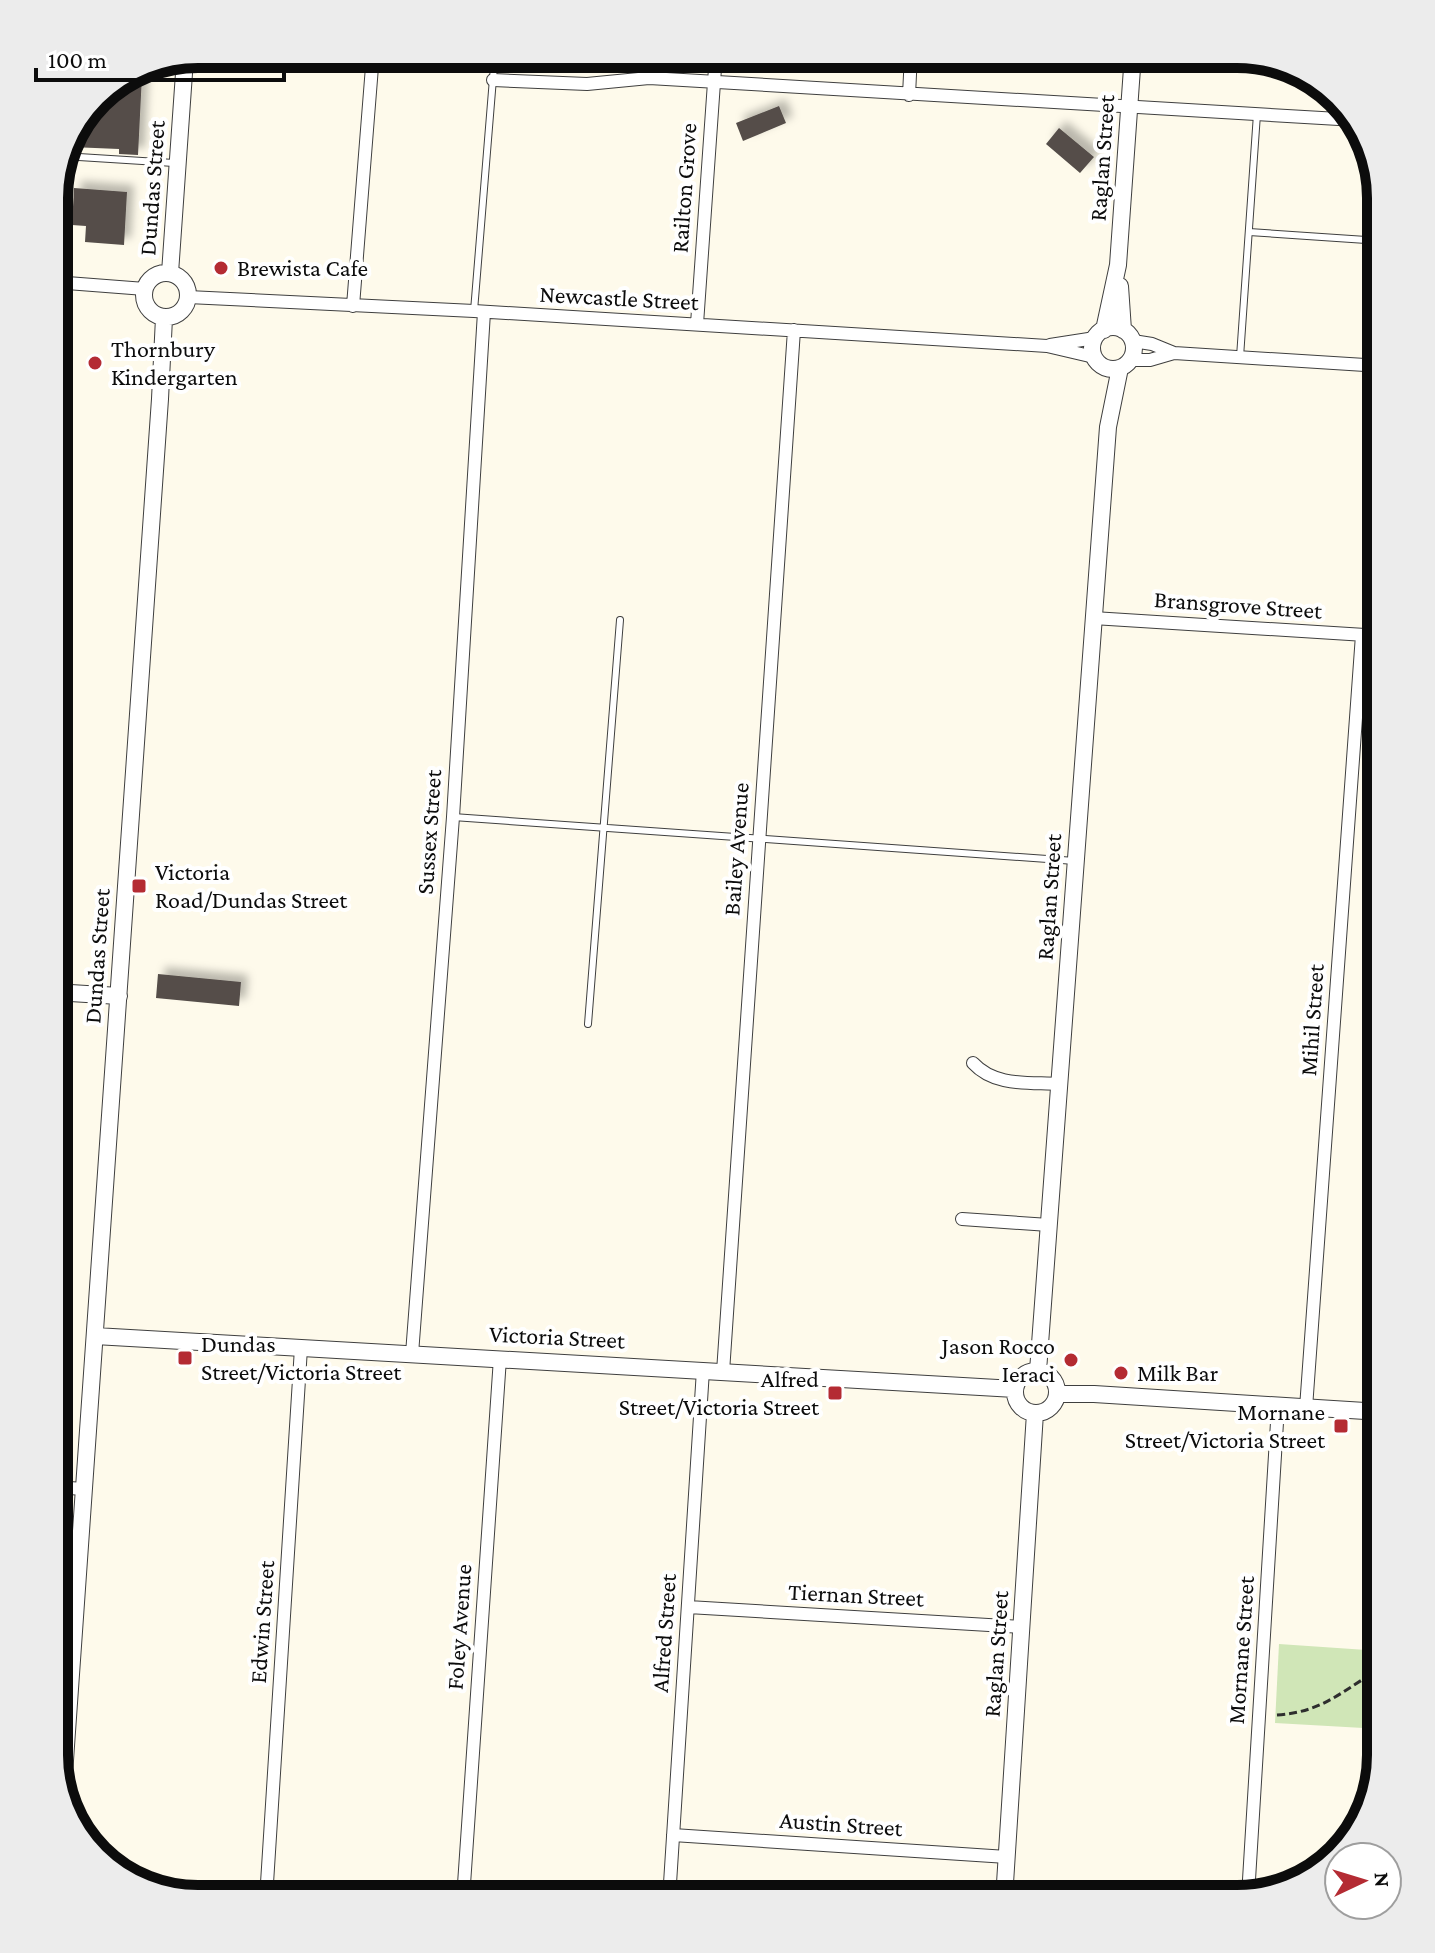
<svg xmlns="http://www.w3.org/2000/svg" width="1435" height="1953" font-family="'Crimson Pro',serif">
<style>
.green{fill:#d0e6b7}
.building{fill:#544d49;filter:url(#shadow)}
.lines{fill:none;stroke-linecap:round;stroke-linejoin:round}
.service-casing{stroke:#3f3f3f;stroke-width:8}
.minor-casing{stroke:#3f3f3f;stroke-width:14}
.tertiary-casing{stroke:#3f3f3f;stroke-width:18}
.path{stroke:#2e2e2e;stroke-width:3;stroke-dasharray:8 4;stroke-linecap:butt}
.service{stroke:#fff;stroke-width:6}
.minor{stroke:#fff;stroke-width:12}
.tertiary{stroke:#fff;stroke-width:16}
.poi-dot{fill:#b42b33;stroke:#fff;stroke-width:3}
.labels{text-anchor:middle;stroke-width:8;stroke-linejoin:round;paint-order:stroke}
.street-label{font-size:24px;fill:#0c0c0c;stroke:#fff}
.poi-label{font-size:24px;fill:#0c0c0c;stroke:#fff;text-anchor:start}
.rim{fill:none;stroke:#0c0c0c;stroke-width:10}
</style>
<defs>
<filter id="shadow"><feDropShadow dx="7" dy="-7" stdDeviation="4" flood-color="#0004"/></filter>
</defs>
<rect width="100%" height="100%" fill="#fefaeb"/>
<!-- green -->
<path class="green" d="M 1279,1644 L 1381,1651 L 1381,1729 L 1275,1723 Z"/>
<!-- building -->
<path class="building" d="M 142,75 L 138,155 L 119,154 L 119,149 L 71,147 L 71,132 L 79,132 L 78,122 L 103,90 Z
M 779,106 L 786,123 L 743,141 L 736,123 Z
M 1059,128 L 1094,157 L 1080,173 L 1046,144 Z
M 74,188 L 127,192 L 124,245 L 85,242 L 86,226 L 72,225 Z
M 158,974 L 241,982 L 239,1006 L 156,998 Z"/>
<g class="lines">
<!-- service casing -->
<g class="service-casing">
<path id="service" d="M 63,156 L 174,163
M 1249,232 L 1381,241
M 474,311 L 495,54
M 1240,357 L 1257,114
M 453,817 L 1075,861
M 588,1024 L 620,620"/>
</g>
<!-- minor casing -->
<g class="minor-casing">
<path id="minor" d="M 493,80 L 587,84 L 649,78 L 1356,120
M 909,95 L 911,54
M 54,282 L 145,289
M 188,297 L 474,311 L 1047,346 L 1094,357
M 353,306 L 373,54
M 697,324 L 716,54
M 1133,341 L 1152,344 L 1174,353
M 1050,345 L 1095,338
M 1130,360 L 1150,360 L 1174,353 L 1381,366
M 1093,618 L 1381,636
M 973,1063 C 995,1087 1029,1082 1059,1084
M 962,1219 L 1049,1225
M 412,1354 L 453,817 L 484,312
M 723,1372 L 794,330
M 1306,1408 L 1362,635
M 54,1487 L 84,1489
M 688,1607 L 1022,1627
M 673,1835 L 1007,1857
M 1248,1896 L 1278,1406
M 266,1899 L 301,1348
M 463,1899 L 500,1358
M 669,1899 L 703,1370"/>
</g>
<!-- tertiary casing -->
<g class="tertiary-casing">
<path id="tertiary" d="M144 295a22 22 0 1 1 44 0a22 22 0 1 1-44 0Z
M 170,273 L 185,59
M 1120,286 L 1123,330
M1092 348a21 21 0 1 1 42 0a21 21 0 1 1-42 0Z
M 1104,330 L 1118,265 L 1133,54
M 54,992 L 119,996
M 95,1336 L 1015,1389
M 1038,1371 L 1108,427 L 1120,368
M1015 1392a21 21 0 1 1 42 0a21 21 0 1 1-42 0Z
M 1057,1394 L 1094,1394 L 1381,1412
M 63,1789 L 160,399 L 164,318
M 1004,1899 L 1035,1413"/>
</g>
<!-- path -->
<path class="path" d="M 1277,1715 C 1320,1712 1337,1695 1373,1673 L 1381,1672"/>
<!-- service -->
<use href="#service" class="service"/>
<!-- minor -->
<use href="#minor" class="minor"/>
<!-- tertiary -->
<use href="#tertiary" class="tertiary"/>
</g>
<!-- markers -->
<g class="poi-dot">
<circle cx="221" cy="268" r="8"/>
<circle cx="95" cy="363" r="8"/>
<rect x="131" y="878" width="16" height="16" rx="4"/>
<rect x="177" y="1350" width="16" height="16" rx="4"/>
<circle cx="1071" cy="1360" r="8"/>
<circle cx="1121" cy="1373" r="8"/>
<rect x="827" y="1385" width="16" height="16" rx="4"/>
<rect x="1333" y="1418" width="16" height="16" rx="4"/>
</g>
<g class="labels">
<!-- street labels -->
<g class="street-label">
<text transform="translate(1102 158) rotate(-86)" y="8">Raglan Street</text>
<text transform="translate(152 188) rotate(-86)" y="8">Dundas Street</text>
<text transform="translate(684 188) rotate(-86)" y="8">Railton Grove</text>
<text transform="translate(619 298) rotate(3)" y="8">Newcastle Street</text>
<text transform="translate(1238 605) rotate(4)" y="8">Bransgrove Street</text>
<text transform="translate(429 832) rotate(-86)" y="8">Sussex Street</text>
<text transform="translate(736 849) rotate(-86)" y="8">Bailey Avenue</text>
<text transform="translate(1049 897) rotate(-86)" y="8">Raglan Street</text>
<text transform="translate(97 956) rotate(-86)" y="8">Dundas Street</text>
<text transform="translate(1312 1020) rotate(-86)" y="8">Mihil Street</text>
<text transform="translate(557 1337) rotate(3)" y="8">Victoria Street</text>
<text transform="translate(856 1595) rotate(3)" y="8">Tiernan Street</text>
<text transform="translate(262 1622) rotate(-86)" y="8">Edwin Street</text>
<text transform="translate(459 1627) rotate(-86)" y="8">Foley Avenue</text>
<text transform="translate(664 1633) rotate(-86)" y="8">Alfred Street</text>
<text transform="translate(1241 1650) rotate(-86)" y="8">Mornane Street</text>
<text transform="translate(996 1654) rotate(-86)" y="8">Raglan Street</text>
<text transform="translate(841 1824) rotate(4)" y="8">Austin Street</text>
</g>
<!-- poi labels -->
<g class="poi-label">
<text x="237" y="276">Brewista Cafe</text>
<text x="111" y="357">Thornbury<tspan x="111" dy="28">Kindergarten</tspan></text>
<text x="155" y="880">Victoria<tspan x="155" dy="28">Road/Dundas Street</tspan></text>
<text x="201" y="1352">Dundas<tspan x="201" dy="28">Street/Victoria Street</tspan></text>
<text x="1055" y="1354" text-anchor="end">Jason Rocco<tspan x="1055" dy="28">Ieraci</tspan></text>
<text x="1137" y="1381">Milk Bar</text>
<text x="819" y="1387" text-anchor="end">Alfred<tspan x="819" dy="28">Street/Victoria Street</tspan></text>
<text x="1325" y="1420" text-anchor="end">Mornane<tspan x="1325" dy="28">Street/Victoria Street</tspan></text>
</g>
</g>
<!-- crop -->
<path d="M0 0H1435V1953H0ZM198 68H1237A130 130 0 0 1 1367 198V1755A130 130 0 0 1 1237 1885H198A130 130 0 0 1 68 1755V198A130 130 0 0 1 198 68Z" fill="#ececec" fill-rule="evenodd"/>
<path class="rim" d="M198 68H1237A130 130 0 0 1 1367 198V1755A130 130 0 0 1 1237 1885H198A130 130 0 0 1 68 1755V198A130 130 0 0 1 198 68Z"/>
<!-- north arrow -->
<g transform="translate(1363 1881) rotate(86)"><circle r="38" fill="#ffffff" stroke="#9e9e9e" stroke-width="2"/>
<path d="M0-6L14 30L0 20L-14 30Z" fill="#b42b33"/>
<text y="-12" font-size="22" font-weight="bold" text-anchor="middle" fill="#0c0c0c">N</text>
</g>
<!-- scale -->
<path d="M36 68v12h248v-12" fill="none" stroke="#0c0c0c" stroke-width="4"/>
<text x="48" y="68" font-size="24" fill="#0c0c0c" stroke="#ffffff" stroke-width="6" paint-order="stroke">100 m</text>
</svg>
